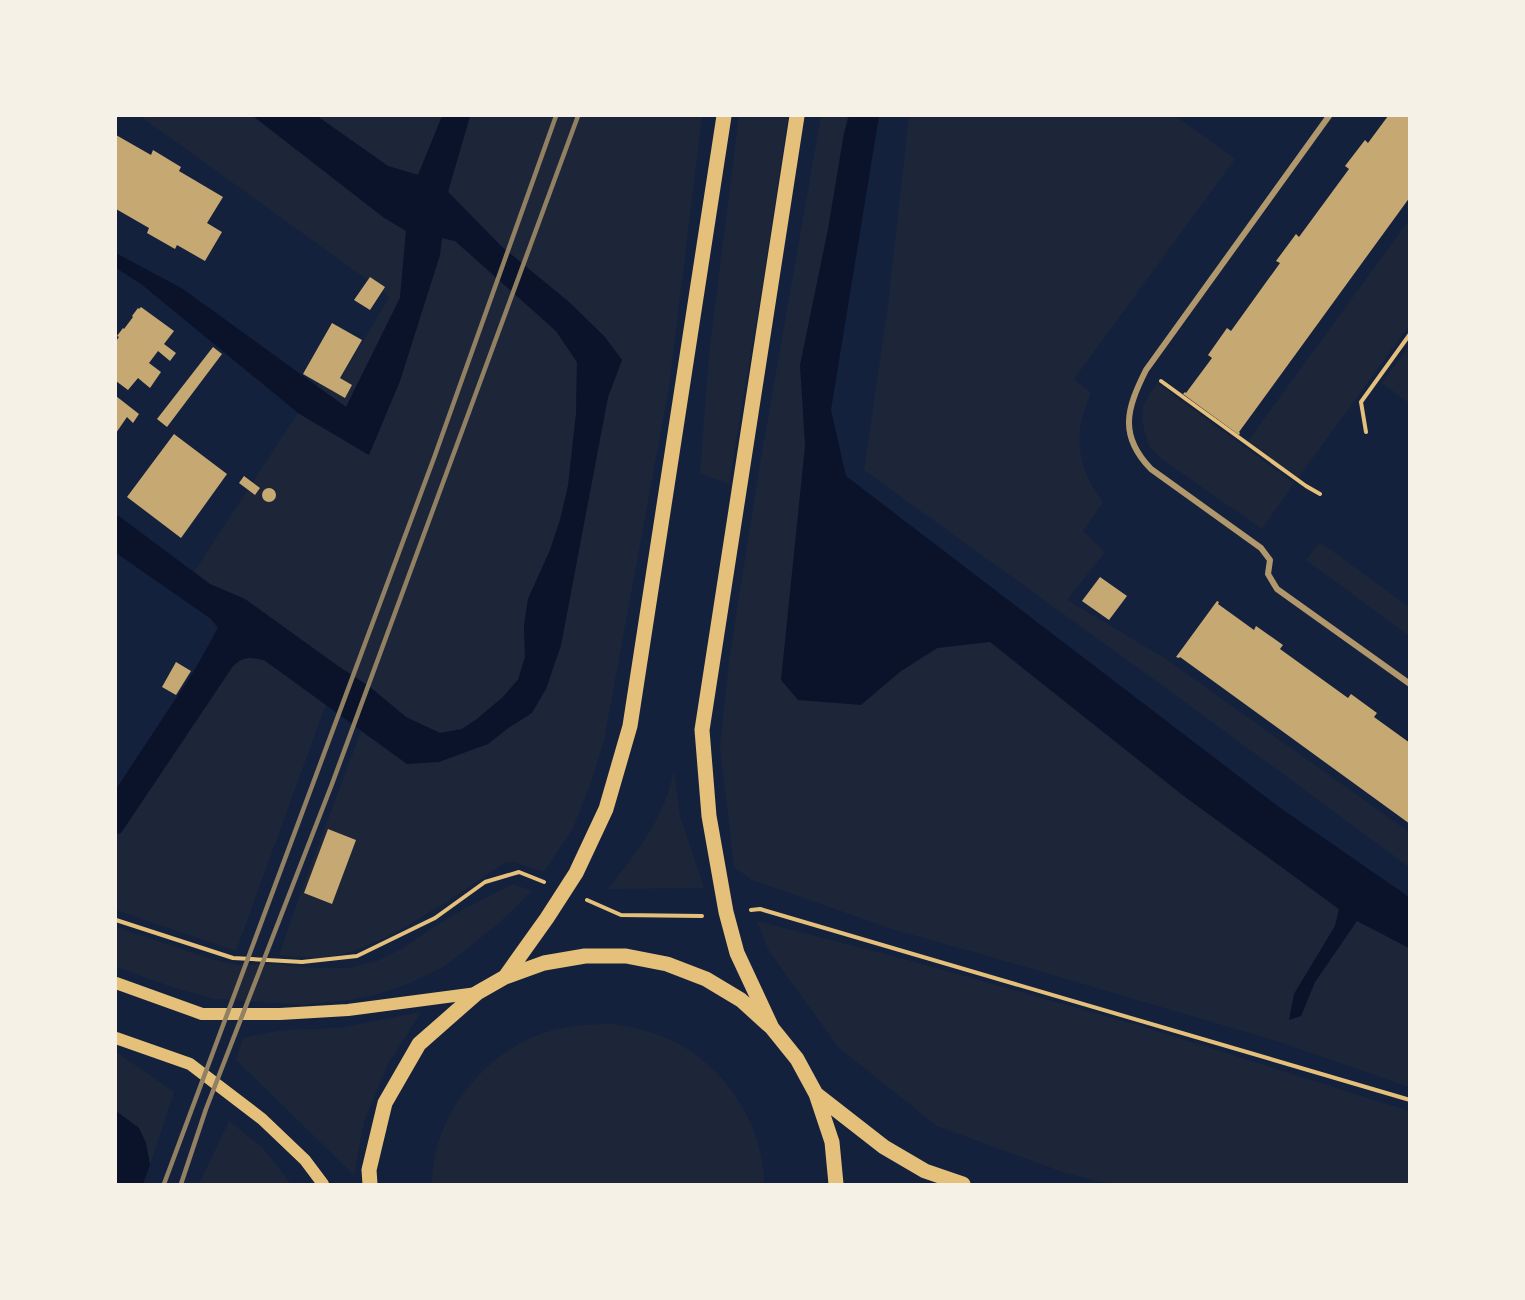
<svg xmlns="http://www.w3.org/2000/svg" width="1525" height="1300" font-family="Arial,sans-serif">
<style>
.green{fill:#1d2539}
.water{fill:#0b132b}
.building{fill:#c6a872}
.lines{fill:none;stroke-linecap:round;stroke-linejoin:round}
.path{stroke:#e5c07b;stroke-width:4}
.minor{stroke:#b1986c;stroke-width:6}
.secondary{stroke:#e5c07b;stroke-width:12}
.primary{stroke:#e5c07b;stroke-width:15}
.rail{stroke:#918062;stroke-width:4.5}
</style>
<rect width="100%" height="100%" fill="#14213d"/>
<!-- green -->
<path class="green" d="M 140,116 L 253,116 L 383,217 L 406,231 L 400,298 L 346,407 L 317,386 L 320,382 L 333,391 L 389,298 L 383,291 Z
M 317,116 L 442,116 L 418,175 L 388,166 Z
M 470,116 L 702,116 L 669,387 L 604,740 L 592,780 L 573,828 L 544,872 L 514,862 L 504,863 C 485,876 466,889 446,902 C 411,923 375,948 334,956 C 316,959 297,957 279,955 L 306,878 L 361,731 L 407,764 L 488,744 L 507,729 L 546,689 L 561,645 L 608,397 L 622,360 L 604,336 L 569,302 L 501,246 L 448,191 Z
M 739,116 L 788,116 L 764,275 L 729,484 L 700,474 L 709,354 Z
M 821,116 L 847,116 L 802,482 L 901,671 L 938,648 L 990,641 L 1339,910 L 1335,926 L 1294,994 L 1301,1016 L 1315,982 L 1357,920 L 1409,948 L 1409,1087 L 1280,1042 L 991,957 L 895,930 L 752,880 L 734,867 L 720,747 L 729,661 L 760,464 Z
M 909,116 L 1176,116 L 1235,159 L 1074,379 L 1091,393 C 1077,425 1075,450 1090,482 C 1093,489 1099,496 1103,502 L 1083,531 L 1105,552 L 1067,600 L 1166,659 L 1409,832 L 1409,867 L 1185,702 L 864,470 L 888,305 Z
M 1409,220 L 1409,326 L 1298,478 L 1248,441 Z
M 442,238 L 456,241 L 556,331 L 577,362 L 576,414 L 568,486 L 560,520 L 550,550 L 528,599 L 524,626 L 525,657 L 518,679 L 503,697 L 477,719 L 462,729 L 440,733 L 406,717 L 370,687 L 338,666 L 245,599 L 210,584 L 194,572 L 298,413 L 368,455 L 439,255 Z
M 1409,346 L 1409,403 L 1382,383 Z
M 1157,383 L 1294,483 L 1262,529 L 1163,460 L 1150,448 L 1142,422 L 1143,405 Z
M 1320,542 L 1409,607 L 1409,636 L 1306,560 Z
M 251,658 L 264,660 L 326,704 L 236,951 L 116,910 L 116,834 L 121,833 L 233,666 L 240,659 Z
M 674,771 L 680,816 L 704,888 L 608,889 C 630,861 654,831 666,798 C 670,789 671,780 674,771 Z
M 513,884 L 532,891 L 498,924 L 445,966 L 410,983 L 374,995 L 350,1000 L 309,1004 L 292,1004 L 213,999 L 172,987 L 116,967 L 116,927 L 214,960 L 239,965 L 271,964 L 314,968 L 347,968 L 377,961 L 405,947 L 432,928 L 464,909 Z
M 757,921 L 908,960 L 1144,1027 L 1409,1111 L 1409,1184 L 1111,1184 L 1065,1173 L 937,1126 L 839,1048 L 769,951 Z
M 421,1012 L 388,1064 L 364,1121 L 354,1175 L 236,1060 L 243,1038 L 283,1030 L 340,1028 Z
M 613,1024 C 635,1028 655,1032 675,1042 C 727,1069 764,1126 764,1184 L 432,1184 C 432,1116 485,1050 550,1031 C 571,1025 592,1024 613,1024 Z
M 116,1052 L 174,1092 L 150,1165 L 146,1143 L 139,1128 L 116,1111 Z
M 229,1121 L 263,1148 L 291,1184 L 199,1184 Z"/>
<!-- water -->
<path class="water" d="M 253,116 L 317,116 L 388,166 L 418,175 L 442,116 L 470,116 L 448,192 L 501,246 L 569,302 L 604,336 L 622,360 L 608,397 L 561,645 L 546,689 L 532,713 L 507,729 L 488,744 L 439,762 L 407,764 L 264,660 C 250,657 244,656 233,666 L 121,833 L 116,834 L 116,789 L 194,671 L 218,628 L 211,619 L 116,553 L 116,514 L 210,584 L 245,599 L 338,666 L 370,687 L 406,717 L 440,733 L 462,729 L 477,719 L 503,697 L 518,680 L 525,657 L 524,626 L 528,599 L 550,550 L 560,520 L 568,486 L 576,414 L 577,362 L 556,331 L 455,241 L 442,238 L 440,255 L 400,381 L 369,455 L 298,413 L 141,284 L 116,268 L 116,253 L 183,289 L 346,407 L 400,298 L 406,231 L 383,217 Z
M 849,116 L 879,116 L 831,410 L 846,476 L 1279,807 L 1409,897 L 1409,948 L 1357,921 L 1315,982 L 1301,1016 L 1289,1020 L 1294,994 L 1335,926 L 1339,909 L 1185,797 L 990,642 L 937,648 L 901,671 L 861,705 L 798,700 L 781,680 L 805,446 L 800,365 L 828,229 L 844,133 Z
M 116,1111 L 139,1128 L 146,1143 L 150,1165 L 143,1184 L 116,1184 Z"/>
<!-- building -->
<path class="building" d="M 1388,116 L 1410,116 L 1410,197 L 1239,432 L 1240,433 L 1239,435 L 1183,394 L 1185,392 L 1186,393 L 1212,358 L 1208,355 L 1227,328 L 1231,331 L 1280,263 L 1276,261 L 1296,234 L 1299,237 L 1349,169 L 1345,166 L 1365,140 L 1368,143 Z
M 116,135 L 151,155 L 153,150 L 181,167 L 179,171 L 223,197 L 207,223 L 222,232 L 205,261 L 177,245 L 175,249 L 147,233 L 149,228 L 116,209 Z
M 370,277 L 385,287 L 370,310 L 354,300 Z
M 141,307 L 174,331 L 164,344 L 176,353 L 170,361 L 158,351 L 149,363 L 161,372 L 150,388 L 138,378 L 128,390 L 116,381 L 116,341 L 119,337 L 117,336 L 123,328 L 124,329 L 133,317 L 132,316 L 138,308 L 139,309 Z
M 332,323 L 362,340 L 340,378 L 352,385 L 345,398 L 303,374 Z
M 213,347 L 222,354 L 167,427 L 157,419 Z
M 116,396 L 139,414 L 133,423 L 127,417 L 116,433 Z
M 174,434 L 227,474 L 181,538 L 127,497 Z
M 244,476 L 260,488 L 255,495 L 239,483 Z
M262 495a7 7 0 1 1 14 0a7 7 0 1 1-14 0Z
M 1100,577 L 1127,596 L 1109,620 L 1082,601 Z
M 1217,601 L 1219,602 L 1218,604 L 1254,630 L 1256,626 L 1283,645 L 1280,649 L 1348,698 L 1351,694 L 1377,713 L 1374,717 L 1410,743 L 1410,824 L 1180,657 L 1179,658 L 1176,657 Z
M 176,662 L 191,671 L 176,695 L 162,687 Z
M 328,829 L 356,840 L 332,904 L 304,893 Z"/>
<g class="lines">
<!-- path -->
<path class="path" d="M 1161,381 L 1306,486 L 1320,494
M 1366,432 L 1361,402 L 1410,334
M 587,900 L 621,915 L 702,916
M 751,910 L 760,909 L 1410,1100
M 116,920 L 233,958 L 302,962 L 357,956 L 435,918 L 485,882 L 519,872 L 544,882"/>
<!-- minor -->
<path class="minor" d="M 1329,116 L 1146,370 C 1127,408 1118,435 1151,469 L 1261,548 L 1270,560 L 1268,574 L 1277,589 L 1410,684"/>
<!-- secondary -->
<path class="secondary" d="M 116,983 L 202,1014 L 280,1014 L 348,1010 L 477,993
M 116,1038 L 190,1064 L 262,1119 L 305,1160 L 323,1184"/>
<!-- primary -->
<path class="primary" d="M 505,977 L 547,918 L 576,873 L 606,809 L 630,726 L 724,116
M 772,1028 L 737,953 L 726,912 L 709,816 L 702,730 L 797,116
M 816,1094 L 884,1147 L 925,1171 L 963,1184
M 370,1184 L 369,1170 L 385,1103 L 419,1044 L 477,993 L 505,977 L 544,963 L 585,956 L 626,956 L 667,964 L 706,979 L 741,1000 L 772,1028 L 797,1059 L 816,1094 L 832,1142 L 836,1184"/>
<!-- rail -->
<path class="rail" d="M 164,1184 L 434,458 L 556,116
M 181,1184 L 206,1109 L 332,784 L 578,116"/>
</g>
<!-- border -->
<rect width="1525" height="1300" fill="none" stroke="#f6f1e7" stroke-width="234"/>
</svg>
